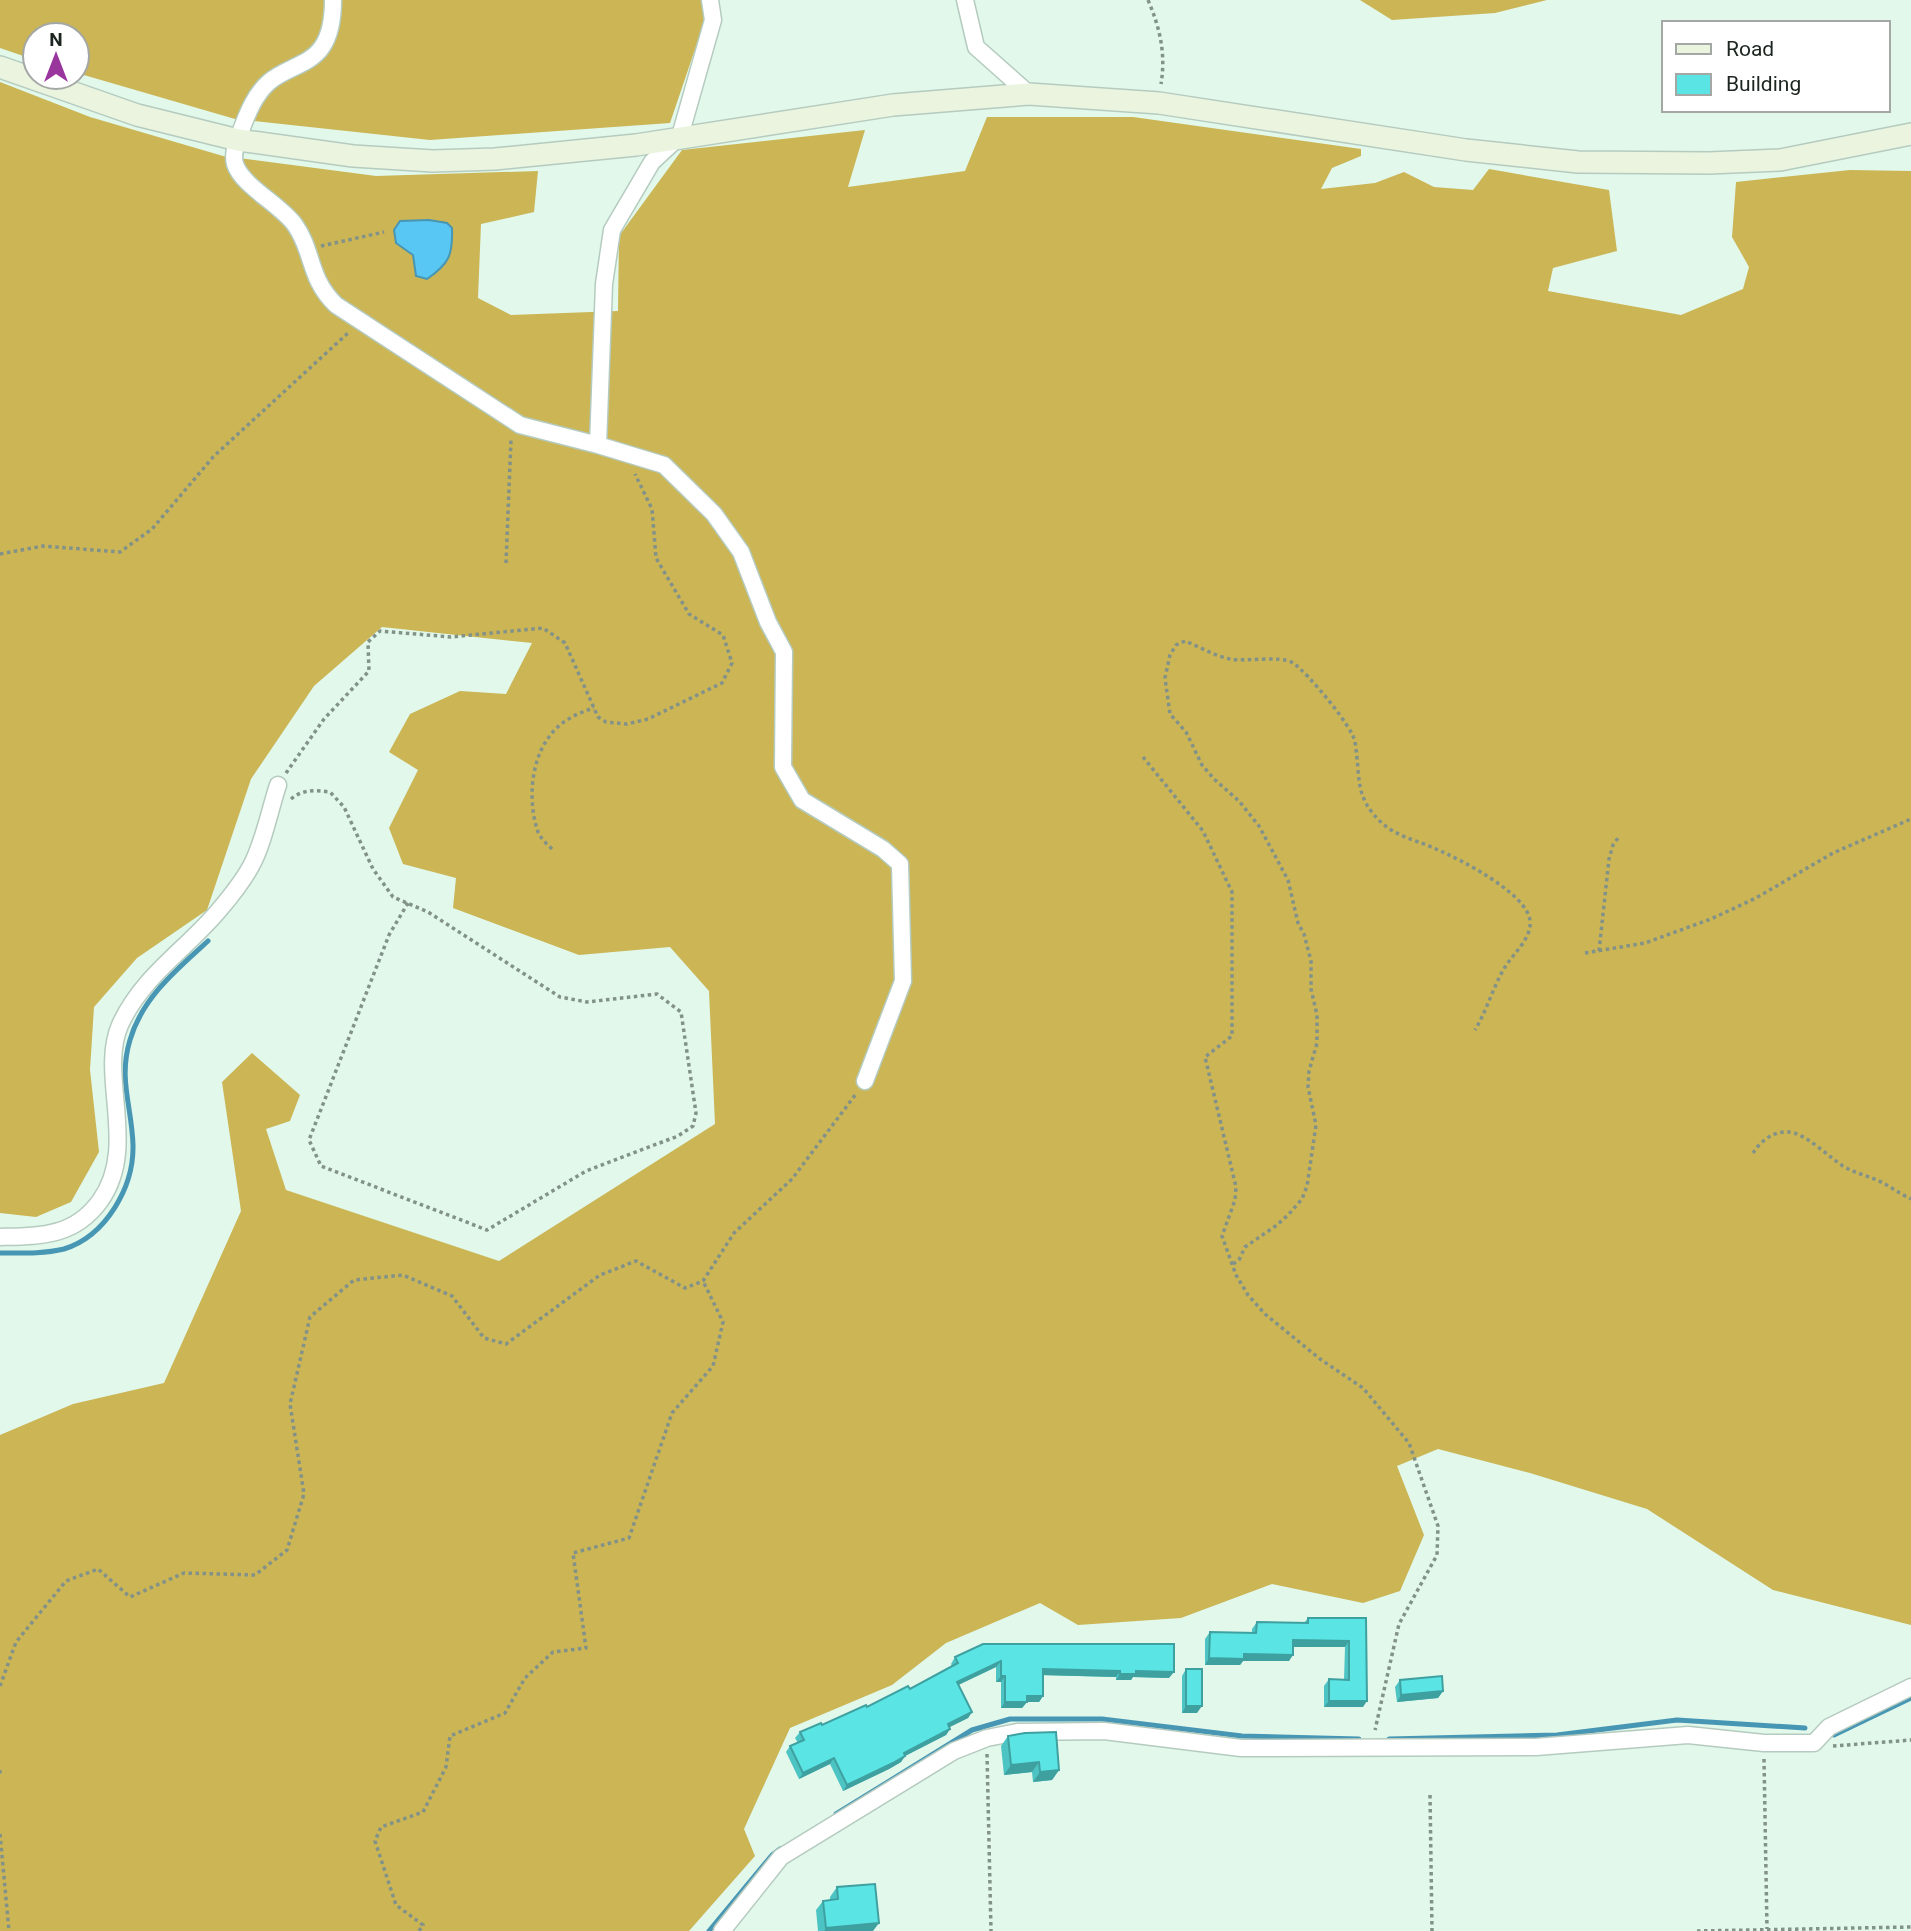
<svg xmlns="http://www.w3.org/2000/svg" width="1911" height="1931" font-family="Roboto,sans-serif">
<style>
.forest{fill:#cbb555}
.water{fill:#59c7f4;stroke:#4796b4;stroke-width:2}
.lines{fill:none;stroke-linecap:round;stroke-linejoin:round}
.stream{stroke:#4796b4;stroke-width:5}
.street-casing{stroke:#b5cbbf;stroke-width:19}
.secondary-casing{stroke:#b5cbbf;stroke-width:24}
.path{stroke:#839289;stroke-width:3.5;stroke-dasharray:3.5 3.5;stroke-linecap:butt}
.street{stroke:#fff;stroke-width:16}
.secondary{stroke:#eaf4df;stroke-width:21}
.wall{fill:#4dc4c4}
.shaded-wall{fill:#3fa0a0}
.building{fill:#5ae4e4;stroke:#3fa0a0;stroke-width:2}
</style>
<rect width="100%" height="100%" fill="#e1f8eb"/>
<!-- forest -->
<path class="forest" d="M 0,0 L 703,0 L 705,20 L 670,123 L 430,140 L 235,119 L 77,73 L 77,35 L 35,35 L 35,60 L 0,48 Z
M 1360,0 L 1547,0 L 1495,13 L 1392,20 Z
M 0,82 L 90,117 L 223,156 L 376,176 L 538,171 L 534,212 L 481,224 L 478,298 L 511,315 L 618,311 L 619,236 L 682,150 L 865,130 L 848,187 L 965,171 L 987,117 L 1133,117 L 1361,149 L 1361,156 L 1332,168 L 1321,189 L 1375,183 L 1404,172 L 1434,187 L 1473,190 L 1489,169 L 1609,190 L 1617,251 L 1553,268 L 1548,291 L 1681,315 L 1743,289 L 1749,267 L 1732,237 L 1736,182 L 1850,170 L 1911,171 L 1911,1625 L 1773,1590 L 1647,1509 L 1530,1473 L 1438,1449 L 1397,1466 L 1424,1535 L 1400,1591 L 1363,1603 L 1272,1584 L 1181,1618 L 1078,1625 L 1040,1603 L 946,1643 L 892,1685 L 790,1728 L 744,1829 L 755,1856 L 689,1931 L 0,1931 L 0,1435 L 73,1404 L 164,1383 L 241,1211 L 222,1082 L 252,1053 L 300,1095 L 290,1121 L 266,1129 L 286,1190 L 499,1261 L 715,1124 L 709,991 L 670,947 L 579,955 L 453,908 L 456,878 L 403,864 L 389,828 L 418,770 L 389,752 L 410,714 L 460,691 L 506,694 L 532,643 L 382,627 L 314,686 L 251,779 L 207,910 L 137,958 L 94,1007 L 90,1070 L 99,1152 L 71,1202 L 36,1217 L 0,1213 Z"/>
<!-- water -->
<path class="water" d="M 429,220 L 447,223 L 452,228 C 453,255 449,264 427,279 L 416,276 L 413,255 L 396,243 L 394,230 L 400,221 Z"/>
<g class="lines">
<!-- stream -->
<path class="stream" d="M 0,1253 C 21,1253 43,1254 64,1249 C 106,1236 134,1187 133,1145 C 132,1107 118,1079 130,1040 C 142,998 177,969 208,941
M 1834,1735 L 1911,1698
M 1389,1739 L 1557,1735 L 1677,1720 L 1805,1728
M 836,1814 L 972,1730 L 1010,1719 L 1102,1719 L 1242,1736 L 1359,1739
M 709,1931 L 772,1855 L 780,1849"/>
<!-- street casing -->
<g class="street-casing">
<path id="street" d="M 333,0 C 333,15 331,34 322,47 C 310,65 285,68 269,82 C 254,95 247,115 240,133 C 237,143 232,153 235,164 C 242,186 281,205 295,225 C 314,252 308,278 336,305 L 520,425 L 598,445 L 664,465 L 714,514 L 741,552 L 768,622 L 784,652 L 783,767 L 802,800 L 883,849 L 900,864 L 903,981 L 865,1081
M 965,0 L 976,47 L 1029,94
M 598,445 L 604,284 L 612,230 L 652,162 L 680,136 L 713,20 L 710,0
M 0,1237 C 40,1236 74,1237 100,1201 C 139,1147 98,1075 120,1025 C 142,976 187,949 220,909 C 231,896 243,881 251,866 C 263,845 270,809 278,785
M 722,1931 L 781,1857 L 954,1751 L 987,1738 L 1017,1732 L 1104,1731 L 1241,1748 L 1536,1747 L 1688,1735 L 1764,1743 L 1814,1743 L 1829,1727 L 1911,1687"/>
</g>
<!-- secondary casing -->
<g class="secondary-casing">
<path id="secondary" d="M 0,67 L 137,115 L 238,140 L 353,156 L 433,161 L 495,159 L 636,145 L 893,105 L 1029,94 L 1159,103 L 1466,150 L 1578,162 L 1709,163 L 1780,160 L 1911,134"/>
</g>
<!-- path -->
<path class="path" d="M 1148,0 C 1160,28 1166,54 1161,84
M 321,246 L 384,232
M 0,554 L 43,546 L 120,552 L 152,529 L 214,456 L 348,333
M 506,563 L 511,439
M 1143,757 L 1203,831 L 1232,892 L 1232,1036 L 1205,1057 L 1236,1187 L 1235,1200 L 1222,1236 L 1236,1275 L 1248,1295 L 1265,1314 L 1320,1359 L 1363,1388 L 1409,1443 L 1438,1526 L 1437,1555 L 1399,1624 L 1375,1730
M 286,773 L 324,719 L 369,671 L 368,642 L 380,631 L 451,637 L 543,628 L 565,643 L 598,717 L 606,722 L 627,724 L 648,719 L 722,683 L 732,663 L 723,635 L 689,614 L 656,558 L 652,509 L 635,474
M 291,799 C 303,789 315,790 330,792 L 344,807 L 373,869 L 393,897 L 428,912 L 560,997 L 587,1002 L 657,994 L 681,1012 L 696,1113 L 693,1126 L 678,1136 L 586,1171 L 487,1230 L 321,1166 L 309,1140 L 389,935 L 408,903
M 552,849 C 547,844 541,839 538,832 C 528,803 530,762 549,737 C 559,722 577,713 594,708
M 1599,951 L 1609,859 L 1613,845 L 1618,838
M 1585,953 L 1645,943 L 1711,919 L 1756,898 L 1833,853 L 1911,819
M 1753,1153 C 1761,1140 1777,1128 1794,1133 C 1809,1137 1829,1157 1843,1166 C 1856,1174 1870,1176 1883,1183 C 1892,1188 1901,1194 1911,1199
M 1233,1264 L 1239,1260 L 1245,1247 L 1277,1225 L 1289,1214 L 1302,1199 L 1307,1186 L 1316,1125 L 1308,1087 L 1309,1071 L 1317,1043 L 1317,1015 L 1311,989 L 1311,961 L 1304,934 L 1298,923 L 1288,880 L 1259,826 L 1239,801 L 1214,779 L 1202,765 L 1186,732 L 1170,714 L 1165,678 L 1170,655 L 1176,645 L 1185,641 C 1200,647 1215,656 1230,659 C 1247,662 1280,655 1293,663 C 1307,672 1353,727 1355,742 C 1361,777 1353,797 1383,824 C 1398,837 1419,841 1436,849 C 1460,859 1528,894 1530,921 C 1532,938 1513,954 1505,967 C 1493,987 1487,1010 1475,1030
M 0,1686 L 16,1642 L 66,1581 L 98,1569 L 130,1597 L 184,1573 L 255,1575 L 287,1550 L 304,1494 L 290,1404 L 310,1317 L 354,1280 L 403,1275 L 452,1296 L 484,1338 L 506,1344 L 600,1275 L 636,1261 L 685,1288 L 703,1281 L 734,1233 L 792,1179 L 856,1094
M 1833,1746 L 1911,1740
M 987,1754 L 991,1931
M 1764,1759 L 1767,1929
M 0,1770 L 0,1776
M 1430,1795 L 1432,1931
M 0,1834 L 9,1931
M 419,1931 L 423,1925 L 396,1905 L 375,1841 L 381,1827 L 423,1812 L 446,1767 L 450,1736 L 505,1713 L 525,1678 L 553,1652 L 586,1648 L 573,1553 L 629,1538 L 672,1413 L 713,1366 L 723,1322 L 703,1281
M 1697,1931 L 1911,1927"/>
<!-- street -->
<use href="#street" class="street"/>
<!-- secondary -->
<use href="#secondary" class="secondary"/>
</g>
<!-- wall -->
<path class="wall" d="M 1308,1618 L 1366,1618 L 1363,1707 L 1324,1707 L 1324,1686 L 1329,1679 L 1344,1680 L 1345,1647 L 1293,1647 L 1289,1661 L 1243,1661 L 1240,1665 L 1205,1665 L 1205,1639 L 1210,1632 L 1252,1633 L 1252,1629 L 1257,1622 L 1304,1623 Z
M 983,1644 L 1169,1678 L 1133,1677 L 1131,1680 L 1116,1680 L 1116,1677 L 1043,1675 L 1043,1696 L 1039,1702 L 1027,1702 L 1022,1708 L 1001,1708 L 1001,1682 L 996,1682 L 996,1667 L 958,1685 L 972,1712 L 968,1718 L 949,1727 L 950,1729 L 946,1735 L 905,1756 L 901,1762 L 889,1769 L 843,1791 L 830,1764 L 799,1779 L 786,1752 L 790,1746 L 798,1743 L 795,1738 L 800,1732 L 822,1725 L 910,1689 L 952,1666 L 951,1664 L 955,1657 Z
M 1186,1669 L 1197,1713 L 1182,1713 L 1182,1676 Z
M 1400,1680 L 1443,1691 L 1438,1698 L 1397,1702 L 1395,1687 Z
M 1008,1736 L 1059,1770 L 1052,1780 L 1033,1782 L 1032,1772 L 1004,1775 L 1001,1746 Z
M 837,1887 L 873,1931 L 818,1931 L 816,1910 L 823,1901 L 830,1900 L 830,1897 Z"/>
<!-- shaded-wall -->
<path class="shaded-wall" d="M 1293,1640 L 1349,1641 L 1345,1647 L 1289,1647 Z
M 1244,1654 L 1293,1655 L 1289,1661 L 1243,1661 L 1240,1665 L 1205,1665 L 1209,1658 Z
M 1001,1661 L 996,1667 L 952,1688 L 957,1682 Z
M 1043,1669 L 1120,1671 L 1116,1677 L 1039,1675 Z
M 1136,1671 L 1174,1672 L 1169,1678 L 1133,1677 L 1131,1680 L 1116,1680 L 1120,1674 Z
M 1001,1676 L 1005,1676 L 1001,1682 L 996,1682 Z
M 1443,1691 L 1438,1698 L 1397,1702 L 1401,1695 Z
M 1027,1696 L 1043,1696 L 1039,1702 L 1022,1702 Z
M 1329,1701 L 1367,1701 L 1363,1707 L 1324,1707 Z
M 1005,1702 L 1027,1702 L 1022,1708 L 1001,1708 Z
M 1186,1706 L 1202,1706 L 1197,1713 L 1182,1713 Z
M 972,1712 L 968,1718 L 944,1730 L 948,1724 Z
M 950,1729 L 946,1735 L 905,1756 L 901,1762 L 889,1769 L 843,1791 L 847,1785 L 904,1753 Z
M 834,1758 L 830,1764 L 799,1779 L 803,1773 Z
M 1039,1762 L 1032,1772 L 1004,1775 L 1011,1765 Z
M 1059,1770 L 1052,1780 L 1033,1782 L 1040,1772 Z
M 879,1923 L 873,1931 L 824,1931 L 826,1928 Z"/>
<!-- building -->
<path class="building" d="M 1308,1618 L 1366,1618 L 1367,1701 L 1329,1701 L 1329,1679 L 1349,1680 L 1349,1641 L 1293,1640 L 1293,1655 L 1244,1654 L 1244,1659 L 1209,1658 L 1210,1632 L 1256,1633 L 1257,1622 L 1308,1623 Z
M 983,1644 L 1174,1644 L 1174,1672 L 1136,1671 L 1136,1674 L 1120,1674 L 1120,1671 L 1043,1669 L 1043,1696 L 1027,1696 L 1027,1702 L 1005,1702 L 1005,1676 L 1001,1676 L 1001,1661 L 957,1682 L 972,1712 L 948,1724 L 950,1729 L 904,1753 L 905,1756 L 893,1763 L 847,1785 L 834,1758 L 803,1773 L 790,1746 L 804,1740 L 800,1732 L 821,1723 L 822,1725 L 866,1705 L 867,1707 L 908,1686 L 910,1689 L 958,1663 L 955,1657 Z
M 1186,1669 L 1202,1669 L 1202,1706 L 1186,1706 Z
M 1442,1676 L 1443,1691 L 1401,1695 L 1400,1680 Z
M 1056,1732 L 1059,1770 L 1040,1772 L 1039,1762 L 1011,1765 L 1008,1736 L 1025,1733 Z
M 875,1884 L 879,1923 L 826,1928 L 823,1901 L 838,1899 L 837,1887 Z"/>
<!-- legend -->
<rect x="1662" y="21" width="228" height="91" fill="#fefffe" stroke="#a4a8a5" stroke-width="2"/>
<rect x="1676" y="44" width="35" height="10" fill="#eaf4df" stroke="#a4a8a5" stroke-width="2"/>
<text x="1726" y="56" font-size="21" fill="#1d2520">Road</text>
<rect x="1676" y="74" width="35" height="21" fill="#5ae4e4" stroke="#a4a8a5" stroke-width="2"/>
<text x="1726" y="91" font-size="21" fill="#1d2520">Building</text>
<!-- north arrow -->
<g transform="translate(56 56)"><circle r="33" fill="#fefffe" stroke="#a4a8a5" stroke-width="2"/>
<path d="M0-5L12 26L0 18L-12 26Z" fill="#99369d"/>
<text y="-10" font-size="19" font-weight="bold" text-anchor="middle" fill="#1d2520">N</text>
</g>
</svg>
